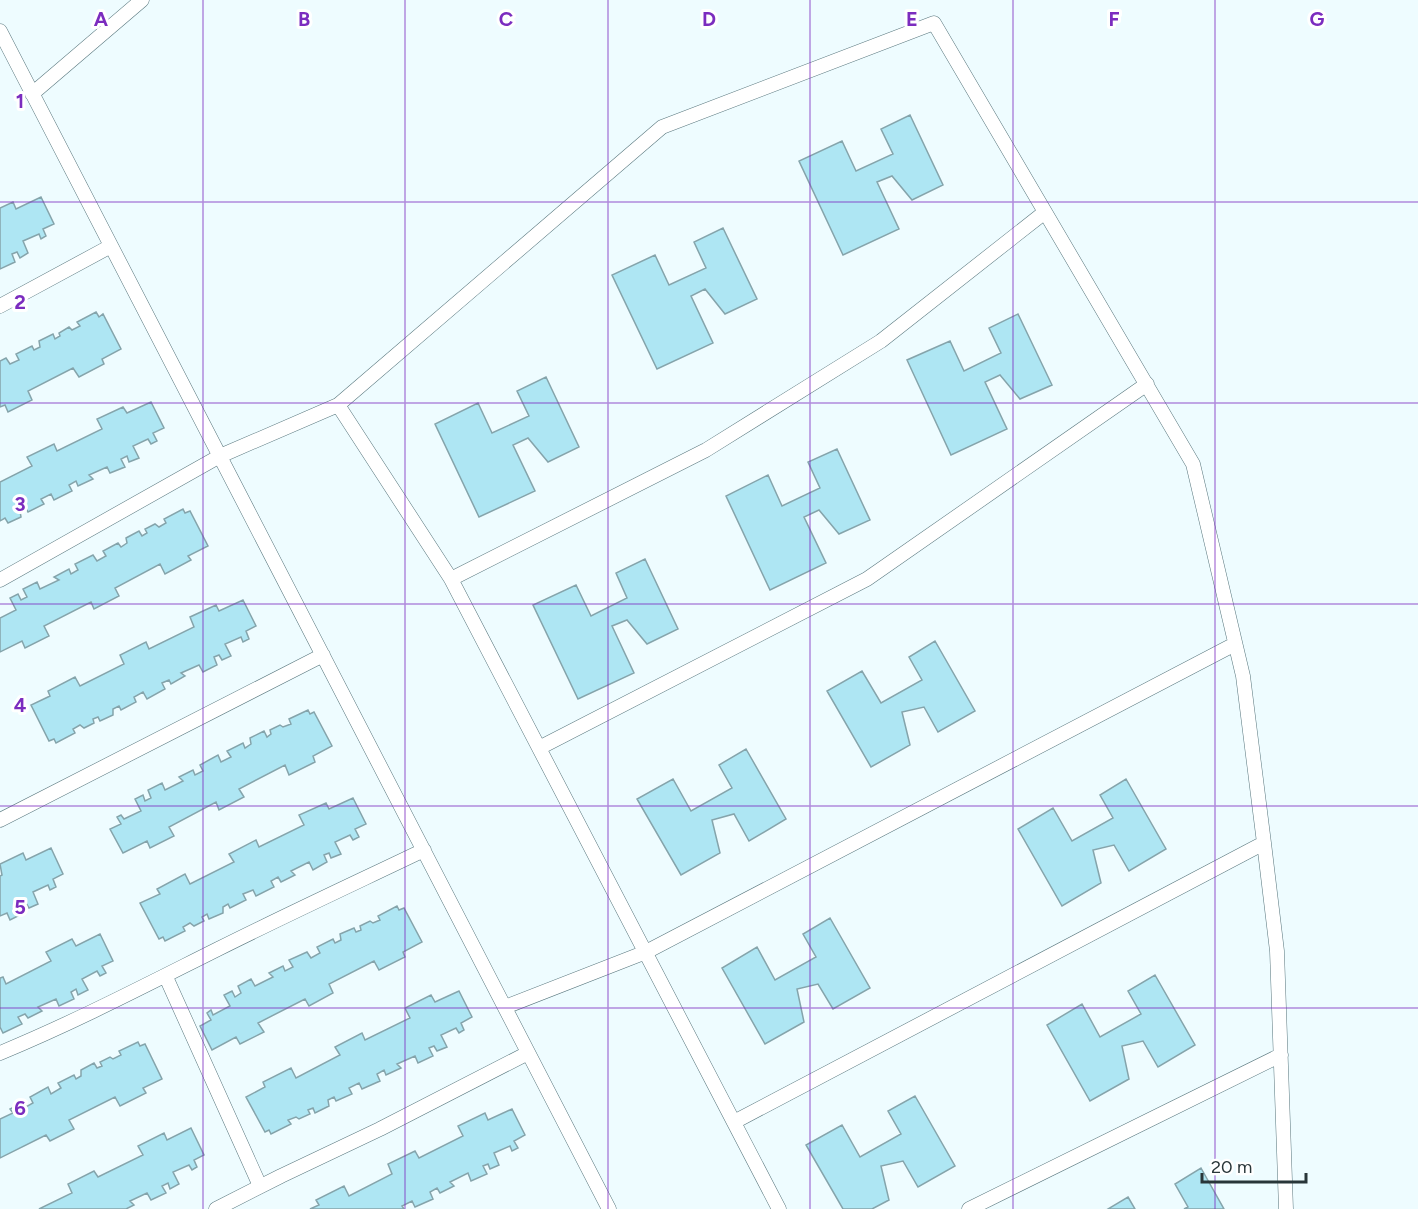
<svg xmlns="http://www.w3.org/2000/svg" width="1418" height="1209" font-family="Figtree,sans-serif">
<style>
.building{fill:#aee6f3;stroke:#85a4ab;stroke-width:1.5}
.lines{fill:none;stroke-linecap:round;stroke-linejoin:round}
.service-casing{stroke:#59777e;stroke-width:15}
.service{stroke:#fff;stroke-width:14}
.grid{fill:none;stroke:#7b2cbf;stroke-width:1.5;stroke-opacity:0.55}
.grid-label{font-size:20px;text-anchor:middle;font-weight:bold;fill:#7b2cbf;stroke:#fff;stroke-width:6;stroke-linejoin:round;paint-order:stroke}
</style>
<rect width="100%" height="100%" fill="#eefcff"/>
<!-- building -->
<path class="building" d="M 910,115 L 943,185 L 912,200 L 892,176 L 877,182 L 899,229 L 843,255 L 799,161 L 842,141 L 856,171 L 893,154 L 881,129 Z
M 41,197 L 54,224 L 43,229 L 46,236 L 41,239 L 39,234 L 23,241 L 28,253 L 20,258 L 17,252 L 12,254 L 15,262 L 0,269 L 0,208 L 13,202 L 16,209 Z
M 723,228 L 757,299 L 725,314 L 705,289 L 691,296 L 713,343 L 657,369 L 612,275 L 655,255 L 669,285 L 706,268 L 694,242 Z
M 96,312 L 99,317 L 103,314 L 121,349 L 102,359 L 104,364 L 79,377 L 73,368 L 28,391 L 32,400 L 8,412 L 5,405 L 0,407 L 0,361 L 6,358 L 10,364 L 19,360 L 16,354 L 32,346 L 34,350 L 40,347 L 39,341 L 53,334 L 55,339 L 60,336 L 59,333 L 69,327 L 72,330 L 80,326 L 77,322 Z
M 1018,314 L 1052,385 L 1020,399 L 1000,375 L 985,382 L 1007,429 L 951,455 L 907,360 L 950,341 L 964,371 L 1001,353 L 989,328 Z
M 546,377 L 579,447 L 548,462 L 528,438 L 513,445 L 535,491 L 479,517 L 435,424 L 478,403 L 492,433 L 529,416 L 517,391 Z
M 151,402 L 164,428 L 153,433 L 157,441 L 151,444 L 148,439 L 133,446 L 139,458 L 129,462 L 127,456 L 121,459 L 125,467 L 110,473 L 107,467 L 89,475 L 93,479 L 78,486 L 76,481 L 69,485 L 72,491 L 54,500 L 51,494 L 41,499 L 44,504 L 28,512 L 26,508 L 20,511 L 21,517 L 8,523 L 5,518 L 0,521 L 0,482 L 32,466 L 27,457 L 54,444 L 57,451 L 102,429 L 97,419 L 123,407 L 127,413 Z
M 837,449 L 870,520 L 839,534 L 819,510 L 804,517 L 826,563 L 770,590 L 726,496 L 768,475 L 782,506 L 820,488 L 808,462 Z
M 183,509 L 185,513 L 190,511 L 208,546 L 188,556 L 191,560 L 165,574 L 160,564 L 115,588 L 119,596 L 94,609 L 91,602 L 44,626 L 49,636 L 25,648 L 22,641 L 0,652 L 0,618 L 16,610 L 10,598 L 18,594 L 21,600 L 27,597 L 23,589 L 37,582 L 40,589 L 59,580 L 54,577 L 69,569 L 71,574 L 78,570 L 75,564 L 93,555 L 97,561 L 106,556 L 103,551 L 118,543 L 121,547 L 127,543 L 126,538 L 139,531 L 142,536 L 147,533 L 145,529 L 155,524 L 159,527 L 166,523 L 164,519 Z
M 645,559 L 678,629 L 647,644 L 627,620 L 612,626 L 634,673 L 578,699 L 533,605 L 576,585 L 591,616 L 627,598 L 616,573 Z
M 243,600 L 256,626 L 246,631 L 249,639 L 243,642 L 241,637 L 225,644 L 231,656 L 222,660 L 219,655 L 214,657 L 217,665 L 203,672 L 199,665 L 181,673 L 185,676 L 171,684 L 169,680 L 162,683 L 165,689 L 147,699 L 143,692 L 134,697 L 136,702 L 121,710 L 119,706 L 113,709 L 113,715 L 100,721 L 98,717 L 93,719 L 94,723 L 84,728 L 80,725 L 73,729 L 75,733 L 56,743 L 54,739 L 49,741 L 31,705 L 50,696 L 48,691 L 75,677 L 80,686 L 124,664 L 120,655 L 146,642 L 149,649 L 194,627 L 190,617 L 216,605 L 219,611 Z
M 935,641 L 975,711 L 938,732 L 924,707 L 902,712 L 910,745 L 871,767 L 827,691 L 862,671 L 881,703 L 922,680 L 909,657 Z
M 308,710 L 310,714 L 314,712 L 332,746 L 313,756 L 315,762 L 289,775 L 285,765 L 239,789 L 244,797 L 219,810 L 216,802 L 169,827 L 174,836 L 150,848 L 147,841 L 123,853 L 110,829 L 121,824 L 117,817 L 121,815 L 124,819 L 141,811 L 135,799 L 143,795 L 145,801 L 151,798 L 148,790 L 162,783 L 165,790 L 183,781 L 179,777 L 193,770 L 195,775 L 203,771 L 200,765 L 218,755 L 221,762 L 231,757 L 227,751 L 243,743 L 245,748 L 251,744 L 250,738 L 264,731 L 267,737 L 271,734 L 270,730 L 280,725 L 283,727 L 291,724 L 289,719 Z
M 746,749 L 786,819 L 749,841 L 734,814 L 712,820 L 720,853 L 681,875 L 637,799 L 673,779 L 691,811 L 732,788 L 719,765 Z
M 1126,779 L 1166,849 L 1129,871 L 1114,845 L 1093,850 L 1101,883 L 1062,906 L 1018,829 L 1053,808 L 1072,841 L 1113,818 L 1100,795 Z
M 353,798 L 366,824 L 355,829 L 359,837 L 353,840 L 350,835 L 335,842 L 341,854 L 331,858 L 329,853 L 324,855 L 327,862 L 313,870 L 309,862 L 291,871 L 295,875 L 281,882 L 278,877 L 271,881 L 274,887 L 256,896 L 253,890 L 243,894 L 246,900 L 230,908 L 228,904 L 223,907 L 223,913 L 209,919 L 207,914 L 202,917 L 204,921 L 194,926 L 190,923 L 183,927 L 185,931 L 165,941 L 163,937 L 159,939 L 140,903 L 160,894 L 157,889 L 185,874 L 190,884 L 234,862 L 229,854 L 256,840 L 259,847 L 304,825 L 299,815 L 326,803 L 329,809 Z
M 51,848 L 63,874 L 53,879 L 56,887 L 50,890 L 48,885 L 33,892 L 38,904 L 29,908 L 26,903 L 21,906 L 24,913 L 10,920 L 7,913 L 0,916 L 0,876 L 2,875 L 0,864 L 23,853 L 26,860 Z
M 397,906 L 399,910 L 404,908 L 422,942 L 403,952 L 405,957 L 379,970 L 374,961 L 329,984 L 333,993 L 309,1006 L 305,999 L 258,1023 L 264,1032 L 240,1044 L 236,1037 L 212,1050 L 200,1026 L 211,1020 L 207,1013 L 211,1010 L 213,1015 L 230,1006 L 224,995 L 232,991 L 235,997 L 241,993 L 238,986 L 251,979 L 255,986 L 273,977 L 269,973 L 283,966 L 285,971 L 293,967 L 289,960 L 307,952 L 311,958 L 320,953 L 317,947 L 333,939 L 335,943 L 341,940 L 340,934 L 354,928 L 356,932 L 361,930 L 360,926 L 370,921 L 373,923 L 380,920 L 378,916 Z
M 830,918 L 870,988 L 833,1009 L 818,984 L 797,989 L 804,1022 L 765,1044 L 722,968 L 757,947 L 775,980 L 816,957 L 803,934 Z
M 100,934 L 113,961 L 102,966 L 106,973 L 100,976 L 97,971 L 82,979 L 88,990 L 78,995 L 76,989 L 71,992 L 74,999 L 59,1006 L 56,999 L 38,1007 L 42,1011 L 28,1018 L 25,1014 L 18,1017 L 22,1024 L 3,1033 L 0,1027 L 0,978 L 3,977 L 6,984 L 51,961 L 46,952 L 72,939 L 76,946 Z
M 1155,975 L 1195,1045 L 1158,1067 L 1143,1041 L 1122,1046 L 1129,1079 L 1090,1101 L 1047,1025 L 1082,1004 L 1100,1037 L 1141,1014 L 1128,991 Z
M 459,991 L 472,1017 L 461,1023 L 464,1030 L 459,1033 L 456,1028 L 441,1035 L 447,1047 L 437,1051 L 434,1046 L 429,1048 L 433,1056 L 418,1063 L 415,1056 L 397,1064 L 401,1068 L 386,1075 L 384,1070 L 377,1074 L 380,1081 L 362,1089 L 359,1083 L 349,1088 L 352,1094 L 336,1101 L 334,1097 L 328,1100 L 329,1106 L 315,1113 L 313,1108 L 308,1110 L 310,1114 L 299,1119 L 296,1117 L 288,1120 L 291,1124 L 271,1134 L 269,1130 L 265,1132 L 246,1097 L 265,1087 L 263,1082 L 291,1068 L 296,1078 L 340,1055 L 335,1047 L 362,1033 L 365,1040 L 410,1018 L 405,1008 L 431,995 L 435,1002 Z
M 138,1042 L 140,1046 L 145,1044 L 162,1079 L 143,1088 L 146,1093 L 120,1106 L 115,1097 L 69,1120 L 74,1129 L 50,1141 L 46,1135 L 0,1158 L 0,1119 L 13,1113 L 10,1109 L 24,1102 L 26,1107 L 33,1103 L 30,1097 L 48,1087 L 51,1094 L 61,1088 L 58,1083 L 74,1075 L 76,1079 L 81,1076 L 81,1070 L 94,1063 L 97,1068 L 102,1066 L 100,1062 L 110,1057 L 113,1059 L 121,1055 L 119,1051 Z
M 915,1096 L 955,1166 L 918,1187 L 903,1161 L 881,1166 L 889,1200 L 872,1209 L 843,1209 L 806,1145 L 842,1125 L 860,1157 L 901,1134 L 888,1111 Z
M 512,1109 L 525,1135 L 514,1141 L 518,1148 L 512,1151 L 510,1146 L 494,1153 L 499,1165 L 490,1169 L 488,1164 L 483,1166 L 487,1174 L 471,1181 L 468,1173 L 450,1182 L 454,1186 L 440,1193 L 437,1188 L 430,1192 L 433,1199 L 415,1207 L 412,1201 L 402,1206 L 404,1209 L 310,1209 L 319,1205 L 316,1200 L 344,1186 L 349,1196 L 392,1174 L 388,1164 L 415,1151 L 419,1158 L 463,1136 L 458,1126 L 485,1113 L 488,1120 Z
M 191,1128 L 204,1155 L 194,1160 L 197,1167 L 192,1170 L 189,1165 L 173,1172 L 179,1184 L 170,1189 L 168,1183 L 162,1186 L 166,1193 L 151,1200 L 147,1193 L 130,1201 L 134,1205 L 126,1209 L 39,1209 L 72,1193 L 68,1184 L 94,1171 L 98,1177 L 143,1155 L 138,1146 L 164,1133 L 167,1140 Z
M 1201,1168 L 1224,1209 L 1184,1209 L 1188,1207 L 1175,1184 Z
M 1128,1197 L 1135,1209 L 1108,1209 Z"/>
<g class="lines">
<!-- service casing -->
<g class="service-casing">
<path id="service" d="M 0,31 L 609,1209
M 32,94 L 142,0
M 0,306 L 111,246
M 338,405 L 451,579 L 779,1209
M 451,579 L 706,450 L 881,341 L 1045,212
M 0,580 L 220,456 L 338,405 L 662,127 L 934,23 L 1193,464 L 1243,676 L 1264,843 L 1277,951 L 1286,1209
M 539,748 L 867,579 L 1147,384
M 0,820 L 323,655
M 166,977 L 260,1186
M 505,1007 L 646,952 L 1235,644
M 0,1053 C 75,1022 146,985 218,949 C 286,915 355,883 424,850
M 734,1122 L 1264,843
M 216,1209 L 281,1176 L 380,1129 L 528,1053
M 969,1209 L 1281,1055"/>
</g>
<!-- service -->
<use href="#service" class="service"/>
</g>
<!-- grid -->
<path class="grid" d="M 203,0 L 203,1209M 405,0 L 405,1209M 608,0 L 608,1209M 810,0 L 810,1209M 1013,0 L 1013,1209M 1215,0 L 1215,1209M 0,202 L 1418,202M 0,403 L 1418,403M 0,604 L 1418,604M 0,806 L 1418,806M 0,1008 L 1418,1008"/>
<g class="grid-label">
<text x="101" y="26">A</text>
<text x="304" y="26">B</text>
<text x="506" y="26">C</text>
<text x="709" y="26">D</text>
<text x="912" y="26">E</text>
<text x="1114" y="26">F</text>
<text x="1317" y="26">G</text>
<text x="20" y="108">1</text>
<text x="20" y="309">2</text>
<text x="20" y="511">3</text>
<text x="20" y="712">4</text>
<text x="20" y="914">5</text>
<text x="20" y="1115">6</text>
</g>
<!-- scale -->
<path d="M1202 1173v9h104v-9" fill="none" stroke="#293639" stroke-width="3"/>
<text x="1211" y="1173" font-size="18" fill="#293639" stroke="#ffffff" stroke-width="4.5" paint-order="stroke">20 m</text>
</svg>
